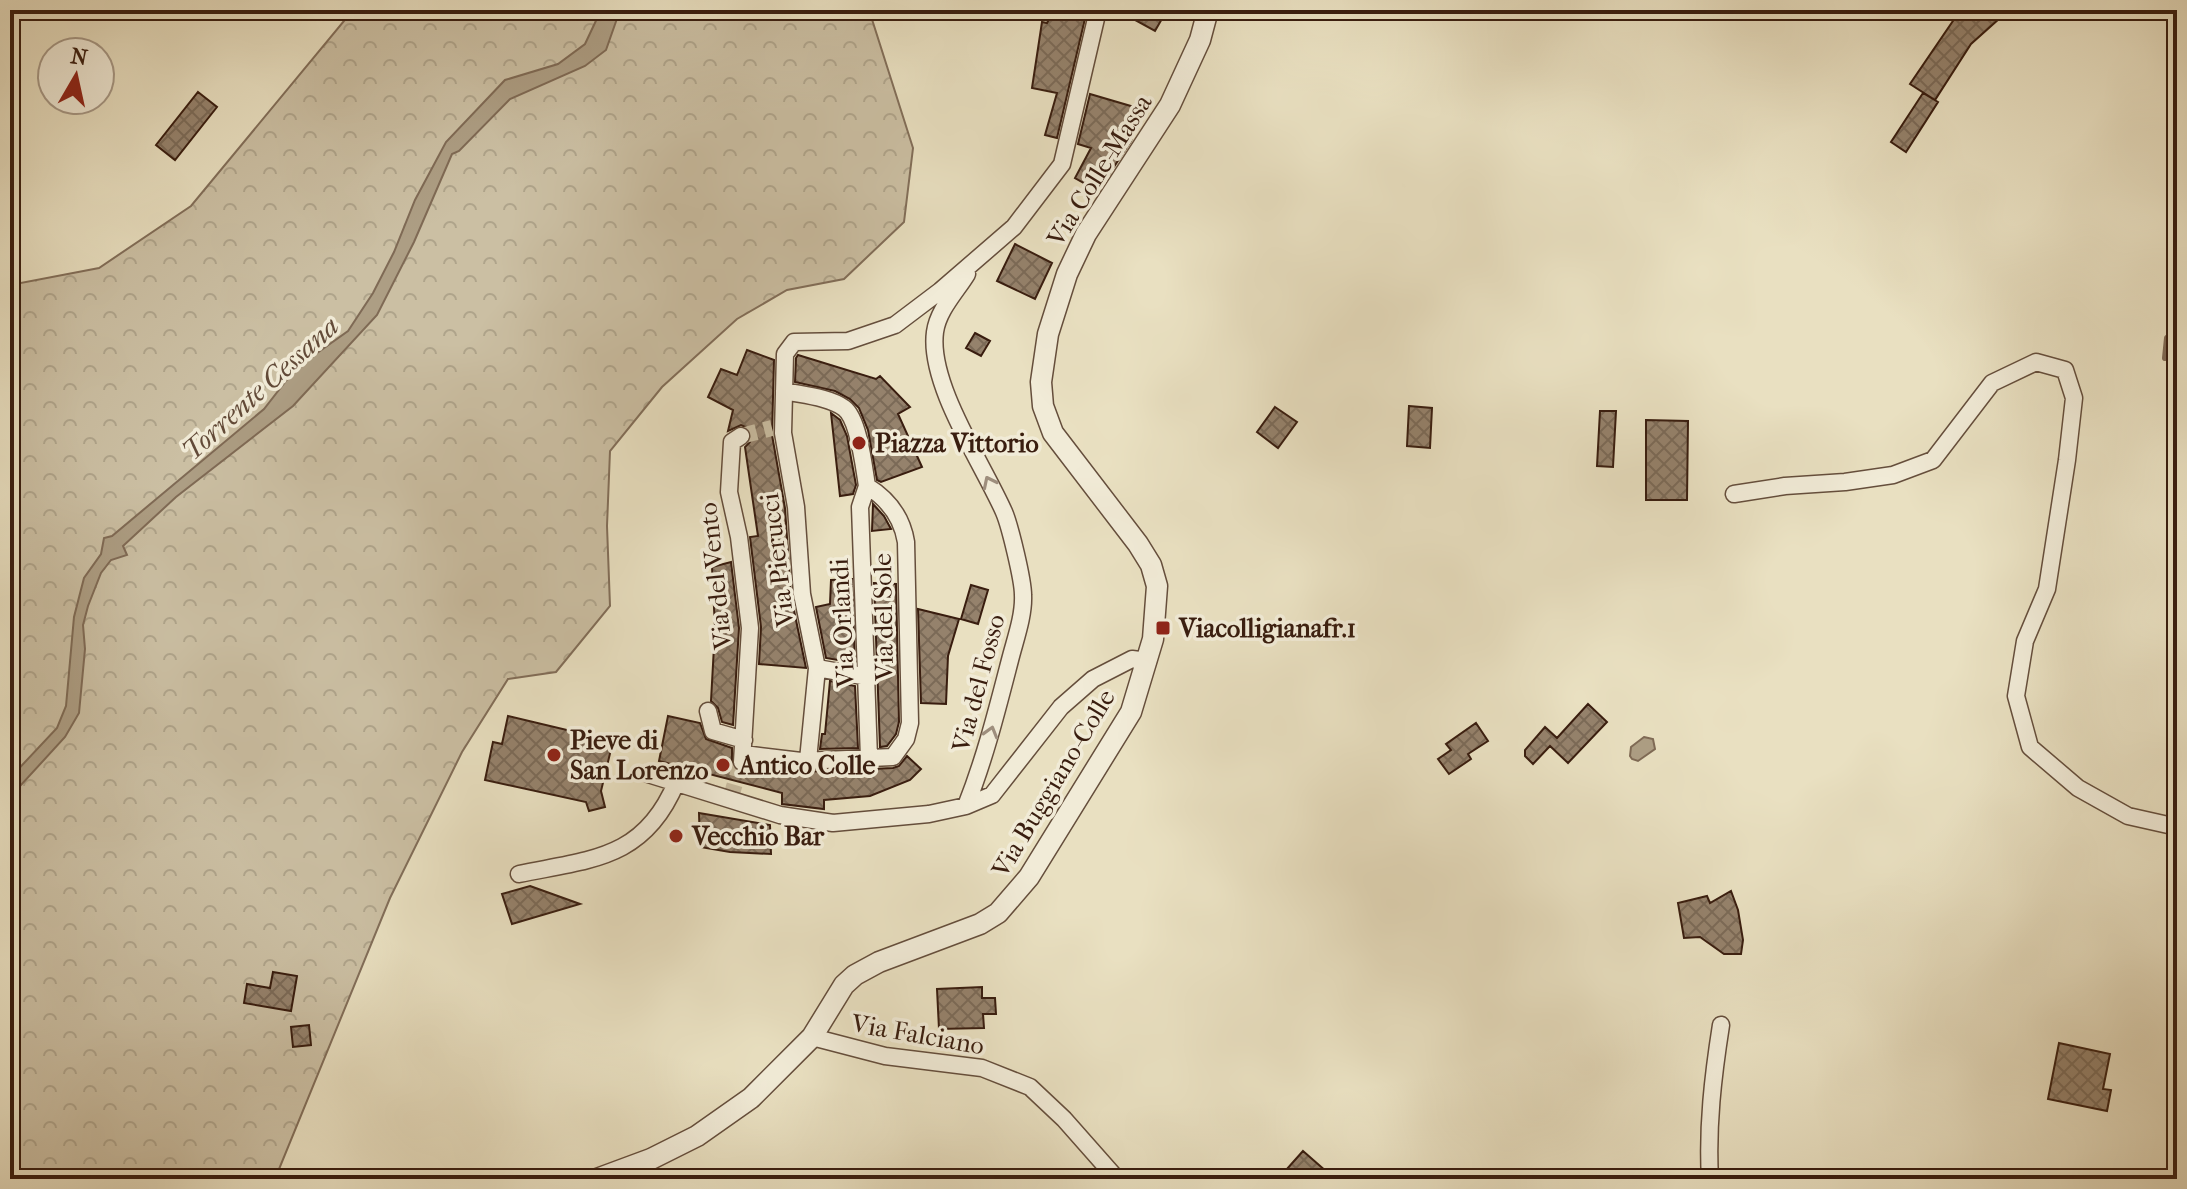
<svg xmlns="http://www.w3.org/2000/svg" width="2187" height="1189" font-family="'IM FELL French Canon',serif">
<style>
.forest{fill:url(#forest-crowns);stroke:#826e59;stroke-width:2}
.water{fill:#ad9e84;stroke:#7f6a55;stroke-width:2}
.lines{fill:none;stroke-linecap:round;stroke-linejoin:round}
.stream{stroke:#7f6a55;stroke-width:6}
.building{fill:url(#building-cross-hatch);stroke:#391d0f;stroke-width:2}
.minor-tunnel{stroke:#c6b99d;stroke-width:16;stroke-dasharray:16 8;stroke-linecap:butt}
.minor-casing{stroke:#654e3c;stroke-width:19}
.tertiary-casing{stroke:#654e3c;stroke-width:23}
.minor{stroke:#f1ebd7;stroke-width:16}
.tertiary{stroke:#f1ebd7;stroke-width:20}
.oneway{stroke:#9e8e7d}
.poi-dot{fill:#8f2418;stroke:#f1ebd7;stroke-width:3}
.labels{text-anchor:middle;stroke-width:7;stroke-linejoin:round;paint-order:stroke}
.street-label{font-size:26px;fill:#391d0f;stroke:#f1ebd7}
.poi-label{font-size:26px;font-weight:bold;fill:#391d0f;stroke:#f1ebd7;text-anchor:start}
.water-label{font-size:28px;font-style:italic;fill:#624a38;stroke:#f1ebd7}
</style>
<defs>
<pattern id="forest-crowns" width="20" height="18" patternUnits="userSpaceOnUse" patternTransform="scale(2)"><rect width="20" height="18" fill="#cbbfa3"/><path d="M2 6a3 3 0 1 1 6 0M12 15a3 3 0 1 1 6 0" fill="none" stroke="#afa48b"/></pattern>
<pattern id="building-cross-hatch" width="8" height="8" patternUnits="userSpaceOnUse" patternTransform="scale(2)"><rect width="8" height="8" fill="#95826c"/><path d="M0 0l8 8M0 8l8-8" fill="none" stroke="#7b6a57"/></pattern>
</defs>
<rect width="100%" height="100%" fill="#e9e0c1"/>
<filter id="stains"><feTurbulence type="fractalNoise" baseFrequency=".0025" numOctaves="4"/><feColorMatrix values="0 0 0 0 .2 0 0 0 0 .09 0 0 0 0 .02 0 0 0 .5 -.17"/></filter>
<radialGradient id="worn" r=".72"><stop offset=".6" stop-color="#630" stop-opacity="0"/><stop offset="1" stop-color="#630" stop-opacity=".3"/></radialGradient>
<!-- forest -->
<path class="forest" d="M 353,10 L 869,10 L 913,148 L 904,222 L 844,279 L 787,290 L 737,319 L 662,387 L 610,451 L 607,526 L 610,606 L 556,672 L 508,679 L 462,752 L 390,898 L 275,1179 L 10,1179 L 10,285 L 99,268 L 191,206 Z"/>
<!-- water -->
<path class="water" d="M 601,10 L 620,10 L 606,50 L 585,66 L 510,99 L 459,151 L 452,154 L 414,242 L 377,315 L 293,406 L 176,497 L 123,546 L 127,555 L 111,560 L 101,573 L 88,606 L 83,625 L 85,649 L 79,713 L 65,737 L 10,797 L 10,778 L 57,728 L 66,706 L 74,617 L 84,578 L 101,554 L 104,538 L 112,536 L 264,409 L 296,368 L 348,331 L 373,293 L 394,252 L 415,200 L 446,142 L 505,80 L 558,64 L 585,44 Z
M 1644,737 L 1653,739 L 1655,749 L 1638,761 L 1632,759 L 1630,756 L 1631,747 Z"/>
<g class="lines">
<!-- stream -->
<path class="stream" d="M 2165,358 L 2167,338 L 2177,329"/>
</g>
<!-- building -->
<path class="building" d="M 1054,10 L 1087,10 L 1057,138 L 1045,135 L 1057,93 L 1032,88 L 1042,22 L 1047,23 Z
M 1117,10 L 1167,10 L 1155,31 Z
M 1977,10 L 2009,10 L 1971,44 L 1935,100 L 1910,84 L 1955,18 L 1968,17 Z
M 198,92 L 217,107 L 175,160 L 156,145 Z
M 1923,93 L 1938,102 L 1906,152 L 1891,142 Z
M 1090,94 L 1141,109 L 1131,141 L 1098,191 L 1075,178 L 1091,148 L 1078,144 Z
M 1015,244 L 1052,263 L 1035,299 L 997,281 Z
M 975,333 L 990,341 L 981,356 L 966,348 Z
M 747,350 L 774,360 L 772,435 L 785,508 L 791,596 L 806,668 L 759,664 L 761,627 L 750,537 L 758,536 L 745,447 L 750,442 L 752,435 L 750,429 L 741,425 L 728,431 L 733,410 L 708,397 L 721,369 L 737,375 Z
M 798,355 L 876,379 L 880,376 L 910,407 L 898,414 L 922,467 L 881,482 L 877,480 L 868,430 L 859,408 L 850,399 L 835,391 L 795,382 L 796,358 Z
M 1409,406 L 1432,408 L 1430,448 L 1407,446 Z
M 1275,407 L 1297,422 L 1278,448 L 1257,432 Z
M 1600,411 L 1616,411 L 1613,467 L 1597,466 Z
M 831,413 L 840,420 L 847,436 L 856,485 L 853,494 L 840,496 Z
M 1646,420 L 1688,421 L 1687,500 L 1646,500 Z
M 873,504 L 884,516 L 891,529 L 872,531 Z
M 731,562 L 739,628 L 733,725 L 722,722 L 718,708 L 711,701 L 715,628 L 712,567 Z
M 852,579 L 855,663 L 826,658 L 816,607 L 830,604 L 831,580 Z
M 874,583 L 896,584 L 899,722 L 896,734 L 887,746 L 880,747 Z
M 971,585 L 988,590 L 978,624 L 961,619 Z
M 918,609 L 959,619 L 948,656 L 946,704 L 921,703 Z
M 830,681 L 855,686 L 858,748 L 820,749 L 822,734 L 825,734 Z
M 1588,704 L 1607,722 L 1568,763 L 1550,746 L 1533,764 L 1525,756 L 1525,750 L 1545,727 L 1557,738 Z
M 508,716 L 613,741 L 601,791 L 605,807 L 589,811 L 586,802 L 485,780 L 493,742 L 502,744 Z
M 668,716 L 700,723 L 706,739 L 732,748 L 732,766 L 741,773 L 748,771 L 752,766 L 801,772 L 893,768 L 899,766 L 907,756 L 921,769 L 910,780 L 870,796 L 824,800 L 824,809 L 782,804 L 782,793 L 659,761 Z
M 1476,723 L 1488,741 L 1468,754 L 1471,759 L 1449,774 L 1438,759 L 1451,750 L 1446,744 Z
M 699,813 L 770,825 L 771,854 L 730,852 L 700,847 Z
M 530,886 L 580,904 L 512,924 L 502,894 Z
M 1731,891 L 1738,910 L 1743,940 L 1741,954 L 1724,954 L 1700,937 L 1684,938 L 1678,903 L 1707,896 L 1710,903 Z
M 273,972 L 297,976 L 291,1011 L 244,1003 L 247,984 L 270,988 Z
M 982,987 L 982,998 L 995,998 L 996,1014 L 983,1014 L 984,1028 L 939,1029 L 937,989 Z
M 309,1025 L 311,1045 L 293,1047 L 291,1027 Z
M 2059,1043 L 2110,1054 L 2103,1089 L 2111,1090 L 2107,1111 L 2048,1099 Z
M 1303,1151 L 1335,1179 L 1278,1179 Z"/>
<g class="lines">
<!-- minor-tunnel -->
<path class="minor-tunnel" d="M 741,436 L 772,428
M 730,800 L 741,763"/>
<!-- minor casing -->
<g class="minor-casing">
<path id="minor" d="M 784,391 C 802,395 829,397 844,408 C 859,419 864,468 867,486
M 741,436 L 732,442 L 729,492 L 739,537 L 750,628 L 742,762
M 867,486 L 860,507 L 869,758
M 1734,494 L 1785,486 L 1845,482 L 1893,475 L 1933,460 L 1992,383 L 2036,362 L 2065,370 L 2074,398 L 2067,460 L 2047,589 L 2025,641 L 2016,696 L 2030,747 L 2078,788 L 2128,816 L 2177,827
M 817,668 L 868,677
M 708,711 L 713,731 L 744,740
M 744,754 L 801,761 L 893,757 L 906,739 L 910,723 L 906,542 C 902,517 888,499 867,486
M 808,760 L 817,668 L 802,594 L 796,507 L 783,433 L 785,354 L 794,342 L 848,341 L 895,325 L 940,291 L 1014,227 L 1062,164 L 1098,10
M 648,774 L 780,815 L 833,823 L 929,814 L 966,806 L 992,795 L 1061,707 L 1093,679 L 1132,659 L 1148,661
M 966,806 C 985,758 997,710 1010,660 C 1015,640 1024,616 1023,595 C 1023,580 1010,526 1004,512 C 983,464 928,384 935,332 C 938,310 956,292 967,274
M 519,874 C 592,859 644,859 676,783
M 812,1037 L 885,1056 L 982,1068 L 1030,1087 L 1064,1119 L 1117,1179
M 1710,1179 C 1707,1127 1713,1076 1721,1025"/>
</g>
<!-- tertiary casing -->
<g class="tertiary-casing">
<path id="tertiary" d="M 597,1179 L 651,1159 L 697,1136 L 751,1098 L 812,1037 L 844,985 L 855,975 L 879,962 L 980,924 L 998,913 L 1029,877 L 1131,712 L 1153,639 L 1157,586 L 1151,565 L 1138,544 L 1053,433 L 1043,406 L 1041,382 L 1048,334 L 1067,274 L 1086,234 L 1170,105 L 1200,40 L 1208,10"/>
</g>
<!-- minor -->
<use href="#minor" class="minor"/>
<!-- tertiary -->
<use href="#tertiary" class="tertiary"/>
</g>
<!-- one-way arrows -->
<defs><path id="oneway-chevron" d="M-2-3.5L2.5 0L-2 3.5" fill="none" stroke-width="1.6" stroke-linecap="round" stroke-linejoin="round" transform="scale(2)"/></defs>
<g class="oneway">
<use href="#oneway-chevron" transform="translate(989 482) rotate(-116)"/>
<use href="#oneway-chevron" transform="translate(991 732) rotate(-74)"/>
</g>
<!-- markers -->
<g class="poi-dot">
<circle cx="859" cy="443" r="8"/>
<rect x="1155" y="620" width="16" height="16" rx="4"/>
<circle cx="554" cy="755" r="8"/>
<circle cx="723" cy="765" r="8"/>
<circle cx="676" cy="836" r="8"/>
</g>
<g class="labels">
<!-- street labels -->
<g class="street-label">
<text transform="translate(1099 170) rotate(-58)" y="9">Via Colle-Massa</text>
<text transform="translate(777 560) rotate(-97)" y="9">Via Pierucci</text>
<text transform="translate(715 576) rotate(-96)" y="9">Via del Vento</text>
<text transform="translate(883 617) rotate(-91)" y="9">Via del Sole</text>
<text transform="translate(842 623) rotate(-93)" y="9">Via Orlandi</text>
<text transform="translate(978 683) rotate(-75)" y="9">Via del Fosso</text>
<text transform="translate(1053 783) rotate(-59)" y="9">Via Buggiano-Colle</text>
<text transform="translate(918 1034) rotate(10)" y="9">Via Falciano</text>
</g>
<!-- poi labels -->
<g class="poi-label">
<text x="875" y="452">Piazza Vittorio</text>
<text x="1179" y="637">Viacolligianafr.1</text>
<text x="570" y="749">Pieve di<tspan x="570" dy="30">San Lorenzo</tspan></text>
<text x="739" y="774">Antico Colle</text>
<text x="692" y="845">Vecchio Bar</text>
</g>
<!-- water labels -->
<g class="water-label">
<text transform="translate(260 388) rotate(-42)" y="10">Torrente Cessana</text>
</g>
</g>
<!-- margin -->
<rect width="2187" height="1189" fill="none" stroke="#e9e0c1" stroke-width="40"/>
<rect x="12" y="12" width="2163" height="1165" fill="none" stroke="#391d0f" stroke-width="4"/>
<rect x="20" y="20" width="2147" height="1149" fill="none" stroke="#391d0f" stroke-width="2"/>
<!-- north arrow -->
<g transform="translate(76 76) rotate(9)"><circle r="38" fill="#f1ebd7" stroke="#a79987" stroke-width="2"/>
<path d="M0-6L14 30L0 20L-14 30Z" fill="#8f2418"/>
<text y="-12" font-size="22" font-weight="bold" text-anchor="middle" fill="#391d0f">N</text>
</g>
<rect width="100%" height="100%" filter="url(#stains)"/>
<rect width="100%" height="100%" fill="url(#worn)"/>
</svg>
